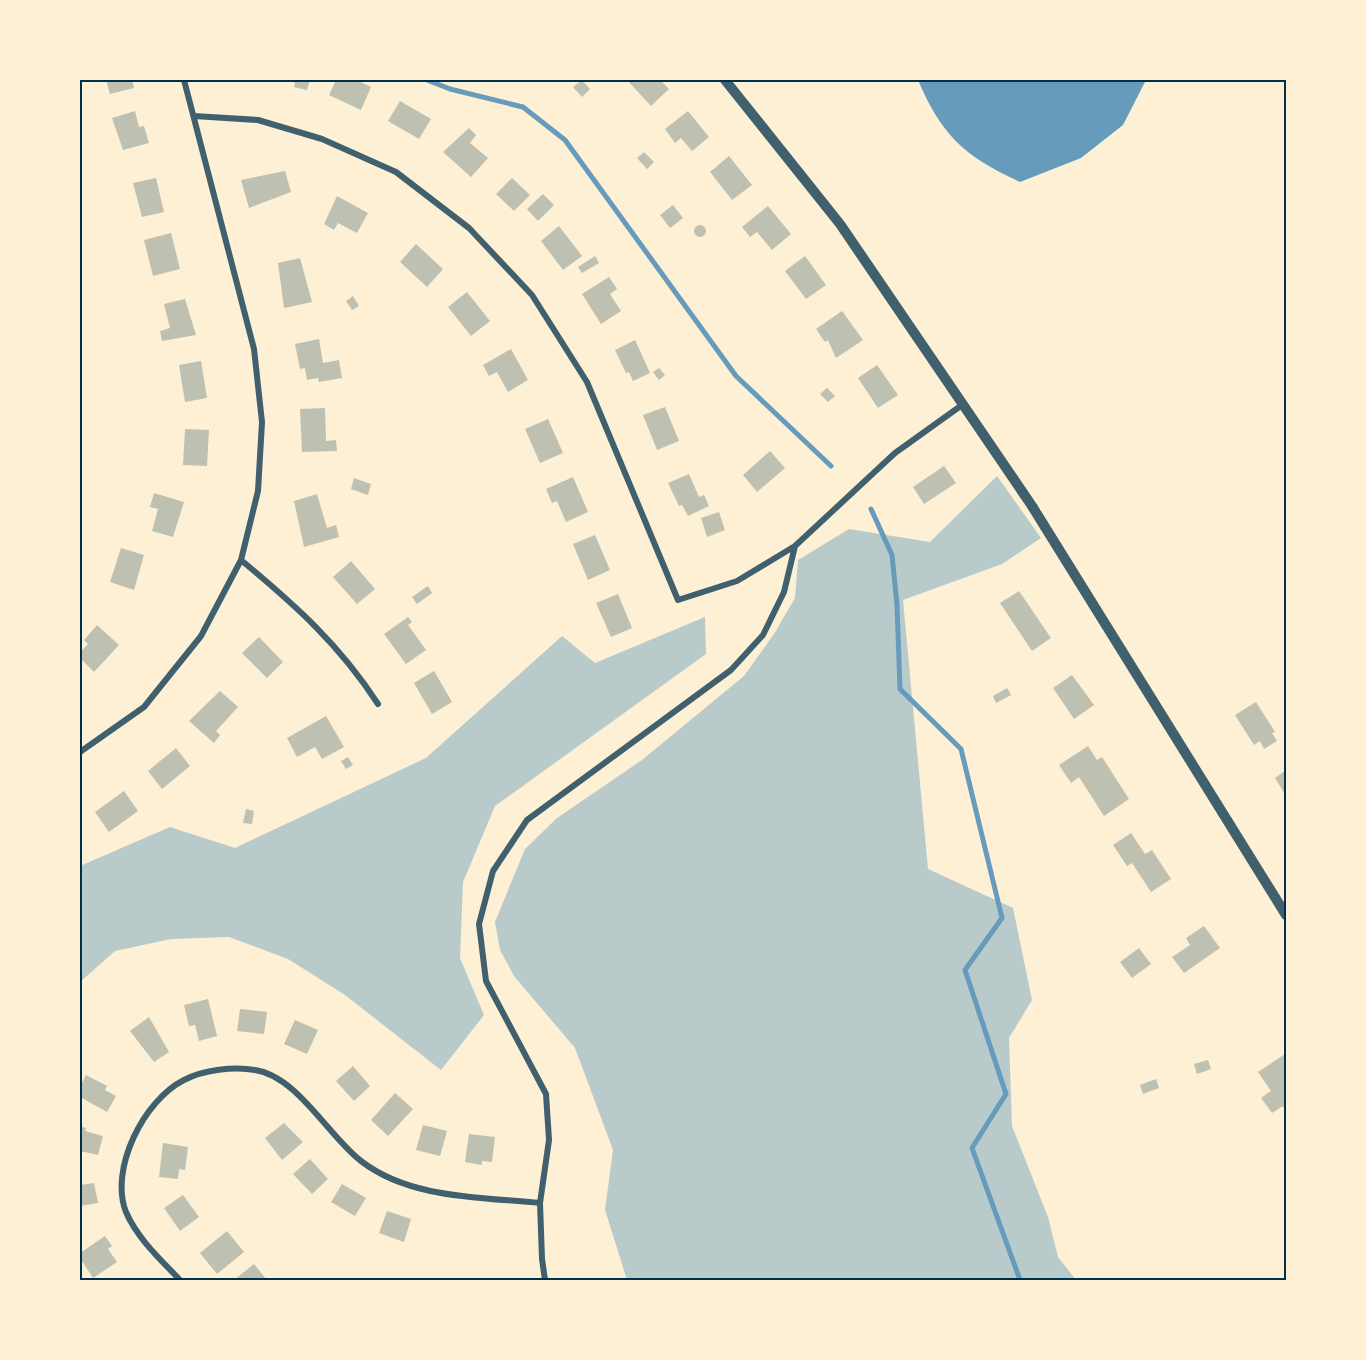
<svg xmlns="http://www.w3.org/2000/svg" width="1366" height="1360" font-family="'Source Serif 4',serif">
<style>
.green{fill:#b9caca}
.water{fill:#669bbc}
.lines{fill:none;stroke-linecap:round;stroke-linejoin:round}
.stream{stroke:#669bbc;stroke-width:5}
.building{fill:#bec0b2}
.minor{stroke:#3f606c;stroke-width:6}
.tertiary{stroke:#3f606c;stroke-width:10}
.neatline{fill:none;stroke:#003049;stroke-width:2}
</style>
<rect width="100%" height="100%" fill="#fdf0d5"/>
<!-- green -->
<path class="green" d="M 997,476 L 1041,538 L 1002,564 L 903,600 L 928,869 L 1013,908 L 1032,1000 L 1009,1038 L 1012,1126 L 1048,1217 L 1058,1257 L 1076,1280 L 627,1280 L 605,1210 L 613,1150 L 575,1048 L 514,976 L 500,950 L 495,922 L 525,849 L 557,818 L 642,760 L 744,676 L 774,634 L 795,598 L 798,560 L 849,529 L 930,542 Z
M 705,617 L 706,654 L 495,806 L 463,882 L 460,958 L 484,1015 L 441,1070 L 345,995 L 288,959 L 229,937 L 171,939 L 115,951 L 80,982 L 80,866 L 170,827 L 235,848 L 426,758 L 562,636 L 595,663 Z"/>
<!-- water -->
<path class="water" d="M 918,80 L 1146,80 L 1123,125 L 1081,158 L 1020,182 C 964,156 942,136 918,80 Z"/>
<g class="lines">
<!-- stream -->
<path class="stream" d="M 427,80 L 450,89 L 523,107 L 565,140 L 736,376 L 831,466
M 871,509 L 892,555 L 897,605 L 900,689 L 961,749 L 1002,918 L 965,970 L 1006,1094 L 972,1148 L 1020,1280"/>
</g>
<!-- building -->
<path class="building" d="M 106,80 L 132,80 L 134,88 L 110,94 Z
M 284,80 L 310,80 L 307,90 L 294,87 L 295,83 Z
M 336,80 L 356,80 L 371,87 L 361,110 L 329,95 Z
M 582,80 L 590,89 L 582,97 L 573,87 Z
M 627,80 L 660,80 L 669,89 L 651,106 Z
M 400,101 L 431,119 L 419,139 L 388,121 Z
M 135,111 L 139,127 L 144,126 L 149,143 L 123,150 L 112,118 Z
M 688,111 L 709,137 L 692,151 L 681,138 L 675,143 L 665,129 Z
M 469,128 L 476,135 L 470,143 L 488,158 L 471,177 L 443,152 Z
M 644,152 L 654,162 L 647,169 L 637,158 Z
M 729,156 L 752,185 L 732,200 L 710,172 Z
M 285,171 L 291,192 L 249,208 L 241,180 Z
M 156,178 L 164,212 L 142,217 L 133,183 Z
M 512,178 L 530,195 L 514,211 L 496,194 Z
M 543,194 L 554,205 L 538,221 L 527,209 Z
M 337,196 L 368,213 L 357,233 L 338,223 L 334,230 L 324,224 Z
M 673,205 L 683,218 L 670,228 L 660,215 Z
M 768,206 L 791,234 L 772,250 L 757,232 L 750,237 L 742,227 Z
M694 231a6 6 0 1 1 12 0a6 6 0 1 1-12 0Z
M 559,226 L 582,256 L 563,270 L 541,241 Z
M 171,233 L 180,269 L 153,276 L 144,240 Z
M 416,244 L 443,269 L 427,287 L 400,262 Z
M 595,256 L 599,263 L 582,273 L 578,267 Z
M 805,256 L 826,285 L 806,299 L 785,271 Z
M 300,258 L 312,302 L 284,308 L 278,263 Z
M 609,277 L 617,289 L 610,294 L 621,311 L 601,324 L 582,294 Z
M 467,292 L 490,321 L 471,336 L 448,307 Z
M 353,296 L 359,306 L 352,310 L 346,301 Z
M 185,299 L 196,335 L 162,341 L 160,331 L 170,328 L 164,304 Z
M 842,311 L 863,340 L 836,358 L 828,340 L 825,342 L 816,329 Z
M 319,339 L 323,363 L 339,360 L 342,378 L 319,382 L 318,378 L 307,380 L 305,368 L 300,369 L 295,344 Z
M 635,340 L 650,373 L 633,381 L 629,372 L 626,373 L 615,350 Z
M 511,349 L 528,380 L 508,392 L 497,372 L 489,376 L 483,365 Z
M 201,361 L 207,398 L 185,402 L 179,365 Z
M 877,365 L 898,395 L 878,408 L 858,378 Z
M 659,368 L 665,375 L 659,380 L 653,372 Z
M 827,388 L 835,396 L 828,402 L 820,394 Z
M 665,407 L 679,441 L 657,450 L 643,415 Z
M 325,408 L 326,441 L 336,440 L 337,451 L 302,452 L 300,409 Z
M 548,419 L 563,453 L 540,463 L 525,429 Z
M 185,429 L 209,430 L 207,466 L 183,465 Z
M 770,451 L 785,468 L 757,492 L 743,475 Z
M 944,466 L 956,483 L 924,504 L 913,487 Z
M 689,474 L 699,497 L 704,495 L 709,506 L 688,516 L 682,505 L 679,506 L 668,483 Z
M 573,477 L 588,512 L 566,522 L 557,501 L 552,503 L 546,489 Z
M 354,478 L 371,484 L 368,495 L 351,489 Z
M 154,493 L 184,502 L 173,537 L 152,531 L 158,509 L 150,507 Z
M 317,494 L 327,528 L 336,525 L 339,537 L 304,547 L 294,501 Z
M 719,512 L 725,530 L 707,537 L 701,518 Z
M 595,535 L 610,570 L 588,580 L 573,544 Z
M 121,548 L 144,555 L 134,590 L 110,582 Z
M 351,561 L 375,589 L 357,604 L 333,577 Z
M 428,586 L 432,593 L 417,604 L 412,597 Z
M 1019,591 L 1051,638 L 1032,651 L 1000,603 Z
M 618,594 L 632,628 L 611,637 L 596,603 Z
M 408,617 L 412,622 L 408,625 L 426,650 L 406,664 L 384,634 Z
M 97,625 L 119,645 L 94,672 L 80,658 L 80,653 L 88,644 L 84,640 Z
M 259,637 L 283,662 L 267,678 L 242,653 Z
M 434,671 L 452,702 L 432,714 L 414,683 Z
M 1072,675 L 1094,705 L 1074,719 L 1053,688 Z
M 1007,688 L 1011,695 L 996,703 L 993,696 Z
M 220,691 L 238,707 L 216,731 L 220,735 L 214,743 L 189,721 Z
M 1256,702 L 1275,732 L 1272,733 L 1277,741 L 1264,749 L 1260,741 L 1254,745 L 1235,715 Z
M 326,716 L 344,747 L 322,759 L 315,747 L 297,757 L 287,738 Z
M 1088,746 L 1097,760 L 1102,757 L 1129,799 L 1104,816 L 1079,777 L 1071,783 L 1059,765 Z
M 176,748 L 190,766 L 162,789 L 148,771 Z
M 348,757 L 353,765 L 346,769 L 341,761 Z
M 1286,770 L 1286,796 L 1275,778 Z
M 124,791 L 138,811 L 109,832 L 95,812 Z
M 246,809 L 254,811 L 252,824 L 243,823 Z
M 1131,833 L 1145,854 L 1152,850 L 1171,879 L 1151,892 L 1132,863 L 1127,866 L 1113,845 Z
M 1204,926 L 1220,948 L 1184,973 L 1172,957 L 1190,945 L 1186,938 Z
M 1139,948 L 1151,964 L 1132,978 L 1120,962 Z
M 208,999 L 217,1036 L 199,1041 L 195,1025 L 189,1026 L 184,1005 Z
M 240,1009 L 267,1012 L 264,1034 L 237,1031 Z
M 149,1017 L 169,1052 L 154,1062 L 130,1031 Z
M 295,1020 L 318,1030 L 307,1054 L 284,1044 Z
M 1285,1054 L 1286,1112 L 1283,1106 L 1272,1113 L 1261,1098 L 1271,1091 L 1258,1072 Z
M 1208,1060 L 1211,1069 L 1197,1074 L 1194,1064 Z
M 353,1066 L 370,1086 L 354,1101 L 336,1081 Z
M 86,1075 L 107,1086 L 105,1090 L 116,1096 L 107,1112 L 80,1097 L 80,1087 Z
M 1156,1079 L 1159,1088 L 1143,1094 L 1140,1085 Z
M 395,1093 L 413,1109 L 388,1136 L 371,1120 Z
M 284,1123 L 303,1142 L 282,1160 L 265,1138 Z
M 423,1125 L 447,1131 L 440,1156 L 416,1150 Z
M 80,1126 L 86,1128 L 85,1131 L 103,1136 L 98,1155 L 80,1151 Z
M 469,1134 L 495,1137 L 492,1162 L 482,1161 L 482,1165 L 465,1162 Z
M 163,1143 L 188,1147 L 185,1170 L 179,1169 L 178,1179 L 159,1177 Z
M 310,1159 L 328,1179 L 312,1194 L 293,1174 Z
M 94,1183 L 98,1203 L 80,1206 L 80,1185 Z
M 342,1184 L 366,1198 L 355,1216 L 331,1202 Z
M 183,1195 L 199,1217 L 180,1231 L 164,1208 Z
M 387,1211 L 411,1219 L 404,1242 L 379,1233 Z
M 227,1231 L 244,1252 L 217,1274 L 200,1253 Z
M 105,1236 L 112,1246 L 108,1249 L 117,1262 L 93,1278 L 80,1258 L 80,1253 Z
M 254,1264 L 267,1280 L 234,1280 Z"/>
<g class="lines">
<!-- minor -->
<path class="minor" d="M 194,116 L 258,120 L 322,139 L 396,172 L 469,228 L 532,295 L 587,382 L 678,600 L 737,581 L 795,546 L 895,453 L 962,405
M 241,560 C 295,605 339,644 378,704
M 80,752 L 144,707 L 201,636 L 241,560 L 258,491 L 262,422 L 254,349 L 184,80
M 180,1280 C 161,1260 137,1238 126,1212 C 109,1169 144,1100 184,1080 C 203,1070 234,1066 255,1070 C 297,1076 329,1137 361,1161 C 410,1199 481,1197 540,1203
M 545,1280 L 542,1259 L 540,1203 L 549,1140 L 546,1094 L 486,981 L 479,924 L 493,871 L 527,820 L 731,670 L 763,635 L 784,592 L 795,546"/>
<!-- tertiary -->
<path class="tertiary" d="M 725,80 L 840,224 L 1032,506 L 1286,915"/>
</g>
<!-- border -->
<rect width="1366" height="1360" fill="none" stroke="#fdf0d5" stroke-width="162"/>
<rect x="81" y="81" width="1204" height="1198" class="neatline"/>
</svg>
